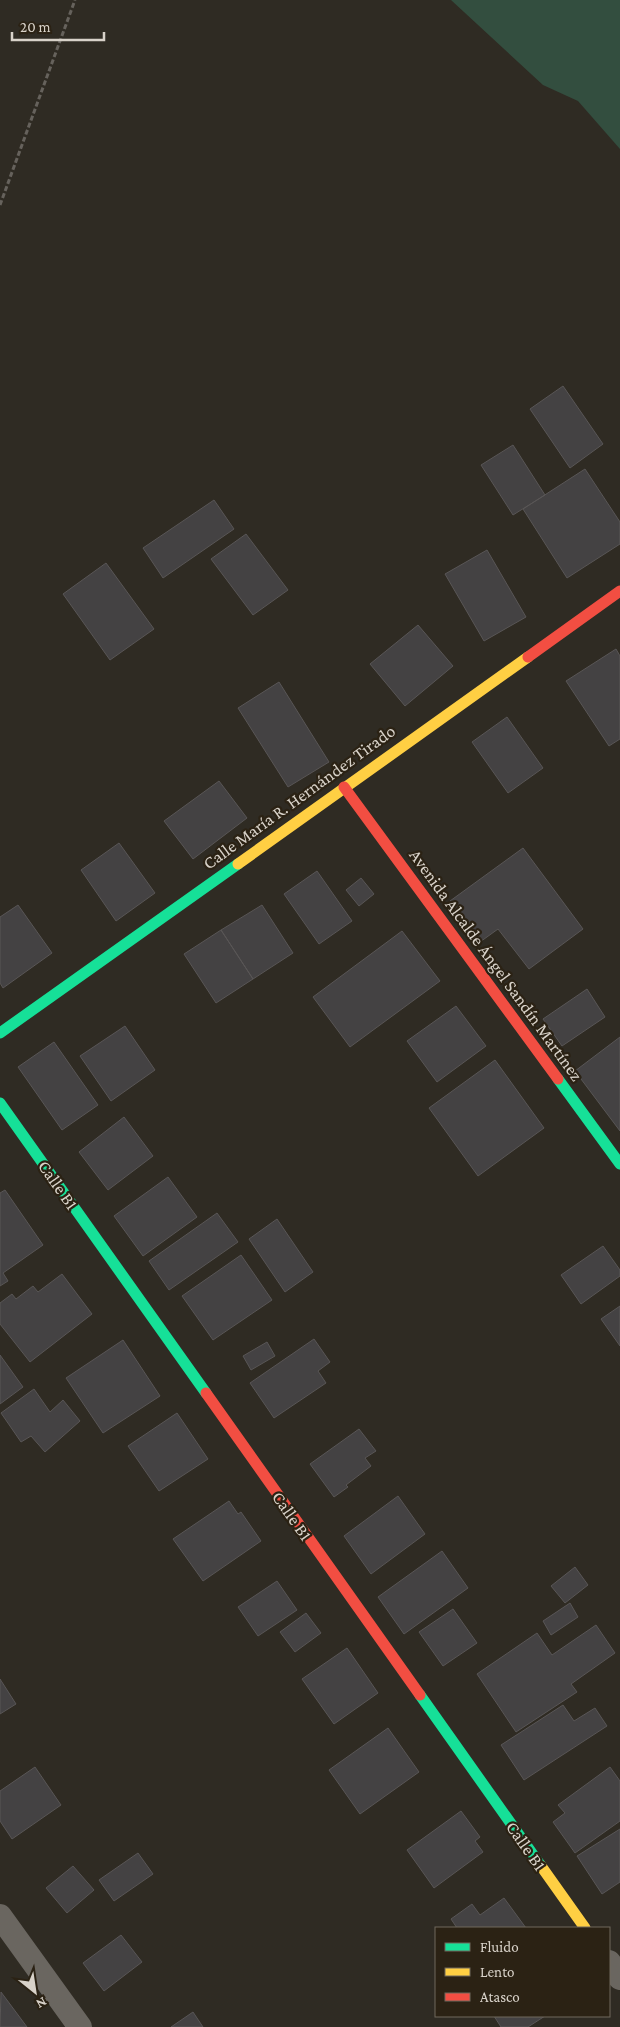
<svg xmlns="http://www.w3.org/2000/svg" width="620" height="2027" font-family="'Crimson Pro',serif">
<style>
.green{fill:#334e3f}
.building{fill:#444243;stroke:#595656}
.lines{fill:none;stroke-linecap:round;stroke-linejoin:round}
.path{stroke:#66625c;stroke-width:3;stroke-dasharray:5 2.5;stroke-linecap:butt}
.street{stroke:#6a6660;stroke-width:24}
.fast{stroke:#16e098;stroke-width:11}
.slow{stroke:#ffcf43;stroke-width:11}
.jam{stroke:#f24e42;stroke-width:11}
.labels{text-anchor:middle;stroke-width:4.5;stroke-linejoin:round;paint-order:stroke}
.street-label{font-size:18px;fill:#d8d2c9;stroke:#2b2214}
</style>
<rect width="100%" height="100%" fill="#2f2b23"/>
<!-- green -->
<path class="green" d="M 451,0 L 620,0 L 620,149 L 578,101 L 543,85 Z"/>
<!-- building -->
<path class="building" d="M 563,386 L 603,444 L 570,468 L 530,409 Z
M 513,445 L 545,495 L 513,515 L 481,465 Z
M 585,469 L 620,522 L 620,544 L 567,578 L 523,509 Z
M 214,500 L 234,529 L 163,578 L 143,548 Z
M 246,534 L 288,590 L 253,615 L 211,559 Z
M 487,550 L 526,617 L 484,641 L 445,574 Z
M 106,563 L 154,629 L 110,660 L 63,594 Z
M 418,625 L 453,666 L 405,706 L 370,664 Z
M 616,649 L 620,656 L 620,739 L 609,746 L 566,681 Z
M 279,682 L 329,762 L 288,787 L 238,708 Z
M 507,717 L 543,768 L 508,793 L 472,742 Z
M 219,781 L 247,818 L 193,859 L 164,821 Z
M 119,843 L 155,893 L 116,921 L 81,870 Z
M 523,848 L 583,929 L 529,969 L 498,929 L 480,942 L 450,901 Z
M 317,871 L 352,921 L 319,944 L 284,894 Z
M 361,878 L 374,894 L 359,906 L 346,890 Z
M 18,905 L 52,953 L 3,988 L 0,983 L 0,917 Z
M 262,905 L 293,953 L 253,979 L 221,930 Z
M 221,930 L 253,979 L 216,1003 L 184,954 Z
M 402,931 L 440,981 L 350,1047 L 313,997 Z
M 587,989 L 605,1017 L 562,1046 L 543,1019 Z
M 456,1006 L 486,1046 L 437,1082 L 407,1041 Z
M 125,1026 L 155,1070 L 111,1101 L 80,1056 Z
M 620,1037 L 620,1131 L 575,1071 Z
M 54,1042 L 98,1105 L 62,1130 L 18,1067 Z
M 495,1060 L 544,1128 L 478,1176 L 429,1108 Z
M 124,1117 L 153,1156 L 108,1190 L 79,1152 Z
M 168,1177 L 197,1217 L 143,1256 L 114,1216 Z
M 5,1190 L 43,1245 L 3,1273 L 8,1281 L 0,1286 L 0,1193 Z
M 217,1213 L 238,1242 L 169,1290 L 149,1261 Z
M 277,1219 L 313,1272 L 285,1292 L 249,1239 Z
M 603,1246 L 620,1270 L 620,1276 L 581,1304 L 561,1275 Z
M 241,1255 L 272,1300 L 213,1340 L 182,1296 Z
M 62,1274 L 92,1314 L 30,1362 L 0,1324 L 0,1303 L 12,1294 L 16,1299 L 33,1286 L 38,1292 Z
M 620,1306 L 620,1346 L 601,1319 Z
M 314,1339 L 330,1362 L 318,1371 L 326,1383 L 274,1418 L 250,1383 Z
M 123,1340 L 160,1396 L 103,1433 L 66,1378 Z
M 267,1342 L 275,1356 L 251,1370 L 243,1356 Z
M 0,1355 L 23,1387 L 0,1404 Z
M 34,1389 L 50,1412 L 63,1400 L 80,1421 L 45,1452 L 31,1436 L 21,1442 L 1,1413 Z
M 177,1413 L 208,1459 L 159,1491 L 128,1446 Z
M 359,1429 L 376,1451 L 365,1458 L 371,1466 L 346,1485 L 348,1487 L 334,1497 L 310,1464 Z
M 398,1496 L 425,1534 L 371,1574 L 344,1536 Z
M 229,1501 L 238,1514 L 241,1512 L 261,1541 L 203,1581 L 173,1539 Z
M 442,1551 L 468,1588 L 404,1634 L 378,1597 Z
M 575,1567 L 588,1585 L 565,1603 L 551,1586 Z
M 277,1581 L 297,1610 L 258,1636 L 238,1607 Z
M 570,1603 L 578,1617 L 551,1635 L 543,1621 Z
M 453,1609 L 477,1643 L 443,1666 L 419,1632 Z
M 306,1613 L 321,1633 L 295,1652 L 280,1632 Z
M 596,1625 L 615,1653 L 571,1684 L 577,1692 L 516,1732 L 477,1674 L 537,1633 L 552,1655 Z
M 347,1648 L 378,1693 L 334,1724 L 302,1679 Z
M 0,1679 L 16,1704 L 0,1714 Z
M 563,1705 L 574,1721 L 595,1708 L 607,1726 L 524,1780 L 501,1745 Z
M 388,1728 L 419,1772 L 360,1814 L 329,1770 Z
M 35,1767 L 61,1805 L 12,1839 L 0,1821 L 0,1791 Z
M 610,1767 L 620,1781 L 620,1821 L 575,1853 L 553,1822 L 565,1813 L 558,1805 Z
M 461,1811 L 480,1837 L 475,1841 L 483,1852 L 434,1888 L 407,1850 Z
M 620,1829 L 620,1882 L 602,1894 L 577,1856 Z
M 138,1853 L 153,1874 L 114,1901 L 99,1880 Z
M 73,1866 L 94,1890 L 67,1913 L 46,1888 Z
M 504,1898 L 526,1928 L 457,1928 L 451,1919 L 472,1904 L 480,1915 Z
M 121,1935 L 142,1962 L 104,1991 L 83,1963 Z
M 1,1992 L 27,2027 L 0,2027 Z
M 193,2012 L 203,2027 L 171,2027 Z
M 494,2016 L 545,2016 L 528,2027 L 501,2027 Z"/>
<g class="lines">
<!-- path -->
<path class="path" d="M 0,205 L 75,0"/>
<!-- street -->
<path class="street" d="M 0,1916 L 80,2027
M 609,1962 L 620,1978"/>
<!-- fast -->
<path class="fast" d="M 0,1033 L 238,864
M 558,1079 L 620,1164
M 0,1103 L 206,1393
M 420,1695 L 541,1866"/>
<!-- slow -->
<path class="slow" d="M 238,864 L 528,657
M 541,1866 L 585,1928"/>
<!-- jam -->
<path class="jam" d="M 528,657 L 620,591
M 344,787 L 558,1079
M 206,1393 L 420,1695"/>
</g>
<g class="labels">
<!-- street labels -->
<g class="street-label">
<text transform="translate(299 797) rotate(-36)" y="6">Calle María R. Hernández Tirado</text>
<text transform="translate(496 965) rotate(54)" y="6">Avenida Alcalde Ángel Sandín Martínez</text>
<text transform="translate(58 1185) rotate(55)" y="6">Calle B1</text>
<text transform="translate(292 1516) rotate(55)" y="6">Calle B1</text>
<text transform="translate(526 1846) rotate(55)" y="6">Calle B1</text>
</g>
</g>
<!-- legend -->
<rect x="435" y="1927" width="175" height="90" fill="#2b2214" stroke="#70685c"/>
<rect x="445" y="1943" width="25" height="8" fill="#16e098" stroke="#70685c"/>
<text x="480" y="1952" font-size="15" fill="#d8d2c9">Fluido</text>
<rect x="445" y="1968" width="25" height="8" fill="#ffcf43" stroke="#70685c"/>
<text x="480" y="1977" font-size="15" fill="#d8d2c9">Lento</text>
<rect x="445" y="1993" width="25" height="8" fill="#f24e42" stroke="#70685c"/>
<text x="480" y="2002" font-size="15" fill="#d8d2c9">Atasco</text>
<!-- north arrow -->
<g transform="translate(35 1992) rotate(150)" stroke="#2b2214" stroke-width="4" paint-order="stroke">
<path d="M0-4L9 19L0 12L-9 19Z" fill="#d8d2c9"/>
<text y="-8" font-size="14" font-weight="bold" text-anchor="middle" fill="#d8d2c9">N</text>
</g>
<!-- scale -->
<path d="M12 32v8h92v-8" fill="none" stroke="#d8d2c9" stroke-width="2.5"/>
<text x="20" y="32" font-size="15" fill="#d8d2c9" stroke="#2b2214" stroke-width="4" paint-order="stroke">20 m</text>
</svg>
